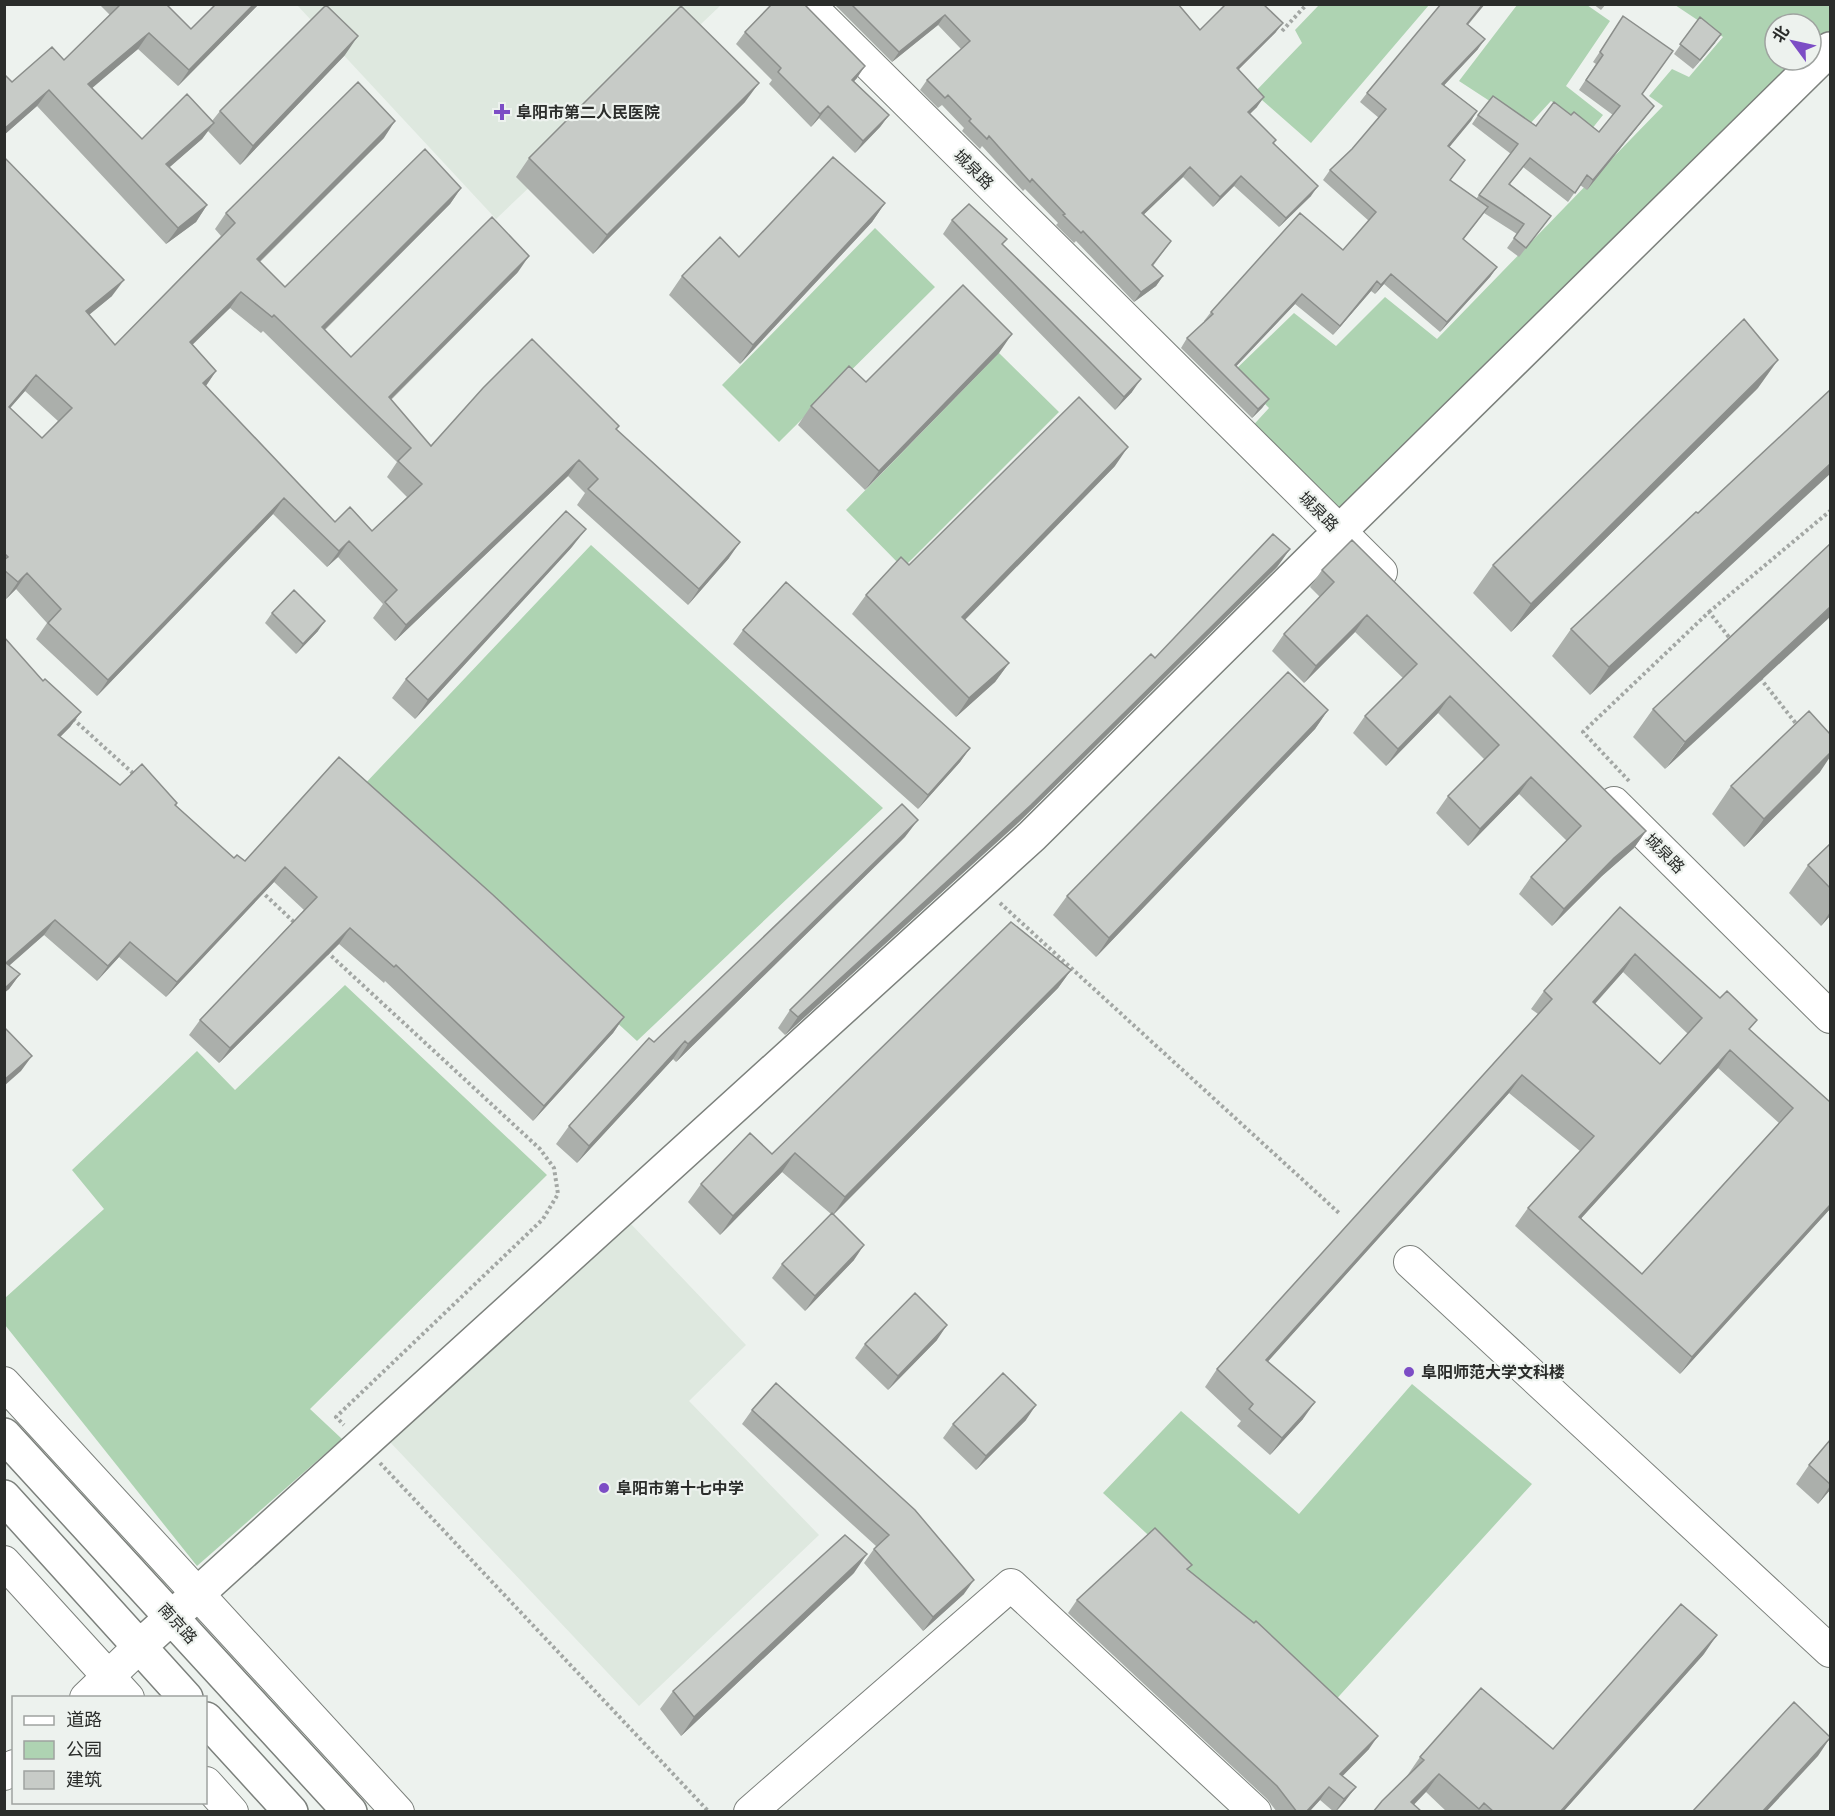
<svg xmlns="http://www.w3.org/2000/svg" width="1835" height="1816" font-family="'PT Sans','Noto Sans SC',sans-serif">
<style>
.built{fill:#dee8df}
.green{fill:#aed3b2}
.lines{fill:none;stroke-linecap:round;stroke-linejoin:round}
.minor-casing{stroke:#7c807c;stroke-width:34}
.major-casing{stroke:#7c807c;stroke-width:36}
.path{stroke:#a3a7a4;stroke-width:4;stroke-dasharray:3 3;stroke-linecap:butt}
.minor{stroke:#fff;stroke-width:32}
.major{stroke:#fff;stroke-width:33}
.wall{fill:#abafab;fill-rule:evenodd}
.shaded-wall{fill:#8b8e8b}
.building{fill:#c7cbc7;stroke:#8b8e8b;stroke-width:1.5;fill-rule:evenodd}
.poi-dot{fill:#7c4dc5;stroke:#edf2ee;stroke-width:2}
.labels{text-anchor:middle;stroke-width:4.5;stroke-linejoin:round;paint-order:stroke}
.poi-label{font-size:16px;font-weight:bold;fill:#2b2d2b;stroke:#edf2ee;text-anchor:start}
.street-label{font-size:16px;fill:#2b2d2b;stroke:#edf2ee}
</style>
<rect width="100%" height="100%" fill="#edf2ee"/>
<!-- built -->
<path class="built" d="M 297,5 L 721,5 L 496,219 Z
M 630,1223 L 746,1345 L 689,1401 L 819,1535 L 639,1706 L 390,1442 Z"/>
<!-- green -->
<path class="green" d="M 1319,5 L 1429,5 L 1311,143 L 1254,93 L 1302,43 L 1295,30 Z
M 1517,5 L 1587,5 L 1610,21 L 1566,86 L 1603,115 L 1591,130 L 1551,101 L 1528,126 L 1459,81 Z
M 1675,5 L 1830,5 L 1830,35 L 1811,54 L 1811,24 L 1775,24 L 1775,60 L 1805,60 L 1338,518 L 1247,432 L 1269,408 L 1233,372 L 1294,313 L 1336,346 L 1385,297 L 1437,339 L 1663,106 L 1649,96 L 1672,69 L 1689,77 L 1723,37 Z
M 875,228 L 935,287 L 779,442 L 722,385 Z
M 999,353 L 1059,412 L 903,568 L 846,510 Z
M 591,545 L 883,808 L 637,1041 L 361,788 Z
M 345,985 L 547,1175 L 310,1409 L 342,1439 L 197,1566 L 5,1325 L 5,1298 L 104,1209 L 72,1170 L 197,1051 L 235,1090 Z
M 1412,1384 L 1532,1484 L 1331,1705 L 1103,1493 L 1181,1411 L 1299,1514 Z"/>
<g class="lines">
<!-- minor casing -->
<g class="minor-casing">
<path id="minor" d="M 808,4 L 1381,572
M 1614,803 L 1830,1017
M 1410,1262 L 1830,1651
M 4,1383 L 398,1812
M 4,1562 L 128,1698
M 86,1698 L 139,1647
M 4,1774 L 14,1766
M 206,1783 L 232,1812
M 750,1812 L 1011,1585 L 1255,1812"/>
</g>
<!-- major casing -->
<g class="major-casing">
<path id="major" d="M 1351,520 L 1830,49
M 4,1435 L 350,1812
M 4,1497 L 186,1698
M 139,1647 L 1032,836 L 1327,544
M 206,1719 L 291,1812"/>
</g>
<!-- path -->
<path class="path" d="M 1282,31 L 1307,4
M 1709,612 L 1830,511
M 1760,678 L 1798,726
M 73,719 L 136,776
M 1629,781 L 1583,732 L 1709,612 L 1732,641
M 261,891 L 295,923
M 1000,903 L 1339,1213
M 327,952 L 540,1149 L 554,1168 L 558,1194 L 543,1219 L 336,1417 L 344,1425
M 380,1463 L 709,1812"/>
<!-- minor -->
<use href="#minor" class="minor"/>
<!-- major -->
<use href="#major" class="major"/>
</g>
<!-- wall -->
<path class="wall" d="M 99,4 L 166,4 L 191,29 L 216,4 L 259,4 L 178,86 L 138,49 L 91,88 L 142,139 L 212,121 L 220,111 L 345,55 L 240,165 L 208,131 L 202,139 L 169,167 L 207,205 L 196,222 L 166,244 L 37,106 L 4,135 L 4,74 L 12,82 L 64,60 L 110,15 Z
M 834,4 L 1178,4 L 1200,30 L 1276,32 L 1239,69 L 1257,107 L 1250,114 L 1274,143 L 1311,196 L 1279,227 L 1234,186 L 1213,207 L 1183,177 L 1143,215 L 1171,241 L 1153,266 L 1163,276 L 1156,286 L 1134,302 L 1076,241 L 1074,243 L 1056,225 L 1058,223 L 1025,189 L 1023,191 L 982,146 L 980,149 L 962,131 L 964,128 L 942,105 L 938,108 L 920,90 L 927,80 L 961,49 L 938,25 L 892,62 Z
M 1485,4 L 1468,25 L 1478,49 L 1444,85 L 1477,111 L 1449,147 L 1465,160 L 1450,180 L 1476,199 L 1511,154 L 1472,124 L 1478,115 L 1536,126 L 1571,115 L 1599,132 L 1613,115 L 1579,90 L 1596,64 L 1593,62 L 1617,26 L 1642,94 L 1647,115 L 1587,190 L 1580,185 L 1568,202 L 1523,167 L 1510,184 L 1551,216 L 1519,257 L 1507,248 L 1517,234 L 1484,213 L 1463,240 L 1497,267 L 1490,277 L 1440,332 L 1384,284 L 1375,294 L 1371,291 L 1333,335 L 1295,304 L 1236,366 L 1269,399 L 1262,408 L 1252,418 L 1181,348 L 1187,338 L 1204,322 L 1204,321 L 1211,312 L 1343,250 L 1369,221 L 1323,180 L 1330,170 L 1352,149 L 1379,118 L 1360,102 L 1367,93 Z
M 1593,4 L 1606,4 L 1601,10 Z
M 1700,17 L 1715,43 L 1693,69 L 1674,54 Z
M 745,32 L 857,78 L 854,81 L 889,115 L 880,127 L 855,153 L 819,118 L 811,127 L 769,84 L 772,80 L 736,44 Z
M 745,102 L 593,254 L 516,177 L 529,158 Z
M 384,138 L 260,262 L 285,287 L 461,188 L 450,204 L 325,330 L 351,357 L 518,272 L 391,400 L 431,446 L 619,426 L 616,430 L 729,558 L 688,605 L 577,505 L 585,493 L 568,476 L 395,641 L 373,618 L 383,604 L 338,557 L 327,567 L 273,514 L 97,696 L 36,639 L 47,623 L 16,589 L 6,599 L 4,597 L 4,157 L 112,296 L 89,315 L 115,345 L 221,236 L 215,229 L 226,213 ZM 230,308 L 261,333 L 263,331 L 397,462 L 387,477 L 407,497 L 372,531 L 335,522 L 206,386 L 216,371 L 192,344 ZM 25,391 L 58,421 L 42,438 L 10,408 Z
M 885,203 L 872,222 L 740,364 L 669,295 L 682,276 L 739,257 Z
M 952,220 L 1003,245 L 1132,392 L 1115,410 L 943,234 Z
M 999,353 L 865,490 L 798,425 L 811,406 L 866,382 Z
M 1758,388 L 1511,632 L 1473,593 L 1493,565 Z
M 1830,390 L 1590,695 L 1552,656 L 1571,629 L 1698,513 Z
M 1115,466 L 965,620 L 1009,663 L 995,682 L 956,717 L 852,614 L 866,595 L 909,565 Z
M 1830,544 L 1665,769 L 1633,737 L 1653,709 Z
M 572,547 L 415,719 L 392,698 L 406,679 Z
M 1290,549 L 1277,567 L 1019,822 L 785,1035 L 778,1028 L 790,1010 L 1155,658 Z
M 1322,570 L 1646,831 L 1634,848 L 1602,876 L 1552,926 L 1519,894 L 1531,877 L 1567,841 L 1519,794 L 1468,846 L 1436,813 L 1448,796 L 1484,759 L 1438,713 L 1386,766 L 1353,733 L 1365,716 L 1403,678 L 1355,632 L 1304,683 L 1272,651 L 1284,634 L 1320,597 L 1310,587 Z
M 272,613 L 318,631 L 296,654 L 265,623 Z
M 743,630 L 970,748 L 960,762 L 918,809 L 733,644 Z
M 4,637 L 43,681 L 81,712 L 70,727 L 60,737 L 120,785 L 177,803 L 176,806 L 234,858 L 245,861 L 339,757 L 624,1017 L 613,1033 L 533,1121 L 385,981 L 384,983 L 339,944 L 219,1063 L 189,1035 L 200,1020 L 304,910 L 274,882 L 166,997 L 119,957 L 97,981 L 44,935 L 9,966 L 20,974 L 9,989 L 4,993 Z
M 1328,710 L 1315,729 L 1096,957 L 1053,915 L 1067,896 Z
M 1820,772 L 1744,847 L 1712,814 L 1731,786 Z
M 905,837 L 676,1062 L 673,1059 L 577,1163 L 556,1144 L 569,1126 L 654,1042 Z
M 1830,844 L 1830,916 L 1821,926 L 1789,893 L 1808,865 Z
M 1620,907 L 1750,1030 L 1830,1102 L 1830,1209 L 1680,1374 L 1515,1226 L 1528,1208 L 1580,1151 L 1509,1093 L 1268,1361 L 1303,1419 L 1270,1455 L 1237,1426 L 1241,1421 L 1205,1387 L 1217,1369 L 1538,1014 L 1531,1009 L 1544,991 ZM 1623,972 L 1688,1034 L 1660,1064 L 1595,1004 ZM 1718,1068 L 1779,1123 L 1642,1274 L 1581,1218 Z
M 1071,970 L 1058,988 L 833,1215 L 854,1260 L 805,1311 L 772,1278 L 782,1264 L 831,1214 L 782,1172 L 720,1235 L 688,1202 L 701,1184 L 772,1154 Z
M 937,1340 L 888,1390 L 855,1358 L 865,1344 Z
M 752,1410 L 964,1594 L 923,1631 L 864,1563 L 876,1546 L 742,1424 Z
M 1026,1420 L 976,1470 L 943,1438 L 953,1424 Z
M 1830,1440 L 1830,1490 L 1818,1504 L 1796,1484 L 1809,1465 Z
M 1188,1570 L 1369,1749 L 1342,1776 L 1346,1800 L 1336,1812 L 1334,1812 L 1320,1800 L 1309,1812 L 1277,1812 L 1267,1799 L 1068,1613 L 1077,1600 Z
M 854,1573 L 681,1736 L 660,1709 L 673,1691 Z
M 1704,1654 L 1563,1812 L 1447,1812 L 1426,1792 L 1373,1812 L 1407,1776 L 1420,1757 L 1553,1749 Z"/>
<!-- shaded-wall -->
<path class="shaded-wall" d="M 254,4 L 259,4 L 178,86 L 189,70 Z
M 1483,4 L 1485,4 L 1460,33 L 1467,24 Z
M 945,15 L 938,25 L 892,62 L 899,52 Z
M 1283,23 L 1276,32 L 1230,78 L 1237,68 Z
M 149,33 L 138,49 L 77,101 L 88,84 Z
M 1721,34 L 1715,43 L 1693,69 L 1700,60 Z
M 358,36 L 345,55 L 240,165 L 253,146 Z
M 1485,39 L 1478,49 L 1436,94 L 1442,84 Z
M 865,66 L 857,78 L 844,92 L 852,80 Z
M 759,83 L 745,102 L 593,254 L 607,235 Z
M 49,90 L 37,106 L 4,135 L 4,129 Z
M 1264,97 L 1257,107 L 1241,122 L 1248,112 Z
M 828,106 L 819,118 L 811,127 L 820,114 Z
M 1654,106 L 1647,115 L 1587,190 L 1593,180 Z
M 1477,111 L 1471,121 L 1442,156 L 1448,146 Z
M 889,115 L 880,127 L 855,153 L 863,141 Z
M 395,121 L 384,138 L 246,275 L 257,259 Z
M 214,123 L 202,139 L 155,180 L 166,164 Z
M 1190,167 L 1183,177 L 1135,223 L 1142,213 Z
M 1241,176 L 1234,186 L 1213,207 L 1220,197 Z
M 1318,186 L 1311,196 L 1279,227 L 1286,218 Z
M 461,188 L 450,204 L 311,343 L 322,327 Z
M 885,203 L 872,222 L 740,364 L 753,345 Z
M 207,205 L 196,222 L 166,244 L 178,228 Z
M 529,256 L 518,272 L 377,413 L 389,397 Z
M 1497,267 L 1490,277 L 1440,332 L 1447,322 Z
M 1391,274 L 1384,284 L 1375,294 L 1381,285 Z
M 1163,276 L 1156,286 L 1134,302 L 1141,292 Z
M 124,280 L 112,296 L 74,327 L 86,311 Z
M 1377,281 L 1371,291 L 1333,335 L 1340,326 Z
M 241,292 L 230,308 L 179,358 L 190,342 Z
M 1302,294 L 1295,304 L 1228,375 L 1235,365 Z
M 1012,334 L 999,353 L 865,490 L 879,471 Z
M 1778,360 L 1758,388 L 1511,632 L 1531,604 Z
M 216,371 L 205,387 L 203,383 Z
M 36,375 L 25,391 L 4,415 L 9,407 Z
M 1141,379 L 1132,392 L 1115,410 L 1124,397 Z
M 1269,399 L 1262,408 L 1252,418 L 1258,409 Z
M 1128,447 L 1115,466 L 949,636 L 962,617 Z
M 579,460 L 568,476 L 395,641 L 406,625 Z
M 1830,464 L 1830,474 L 1590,695 L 1609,667 Z
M 284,498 L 273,514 L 97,696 L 108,680 Z
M 586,529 L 572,547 L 415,719 L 428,700 Z
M 349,541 L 338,557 L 327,567 L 339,551 Z
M 740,542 L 729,558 L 688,605 L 699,589 Z
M 1290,549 L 1277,567 L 1019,822 L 785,1035 L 798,1017 Z
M 27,573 L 16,589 L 6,599 L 18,582 Z
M 1830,607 L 1830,617 L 1665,769 L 1685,742 Z
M 1367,615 L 1355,632 L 1304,683 L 1316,666 Z
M 325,621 L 318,631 L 296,654 L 303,644 Z
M 1009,663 L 995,682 L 956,717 L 969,698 Z
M 1450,696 L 1438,713 L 1386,766 L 1398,749 Z
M 1328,710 L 1315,729 L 1096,957 L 1109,938 Z
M 81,712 L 70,727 L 47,750 L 58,735 Z
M 970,748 L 960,762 L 918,809 L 928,795 Z
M 1830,753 L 1830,757 L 1820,772 L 1744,847 L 1764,819 Z
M 1531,777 L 1519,794 L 1468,846 L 1480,829 Z
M 918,820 L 905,837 L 676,1062 L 688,1044 Z
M 1646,831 L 1634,848 L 1602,876 L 1552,926 L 1564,909 L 1614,858 Z
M 285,867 L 274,882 L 166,997 L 177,982 Z
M 1830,912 L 1830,916 L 1821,926 Z
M 55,920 L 44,935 L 4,970 L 6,963 Z
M 350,928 L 339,944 L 219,1063 L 230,1048 Z
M 130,942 L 119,957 L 97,981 L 108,966 Z
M 1635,954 L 1623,972 L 1581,1019 L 1593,1002 Z
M 1071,970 L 1058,988 L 832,1216 L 845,1197 Z
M 20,974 L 9,989 L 4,993 L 4,989 Z
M 624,1017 L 613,1033 L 533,1121 L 544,1106 Z
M 685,1041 L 673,1059 L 577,1163 L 589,1146 Z
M 1730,1050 L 1718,1068 L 1567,1234 L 1579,1217 Z
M 32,1056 L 21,1071 L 4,1086 L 4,1080 Z
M 1522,1075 L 1509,1093 L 1254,1377 L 1266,1360 Z
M 795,1153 L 782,1172 L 720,1235 L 733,1216 Z
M 1830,1205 L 1830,1209 L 1680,1374 L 1692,1357 Z
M 864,1245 L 854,1260 L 805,1311 L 815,1296 Z
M 947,1325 L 937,1340 L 888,1390 L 898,1376 Z
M 1315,1402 L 1303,1419 L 1270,1455 L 1282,1438 Z
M 1036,1405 L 1026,1420 L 976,1470 L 986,1456 Z
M 1830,1486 L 1830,1490 L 1818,1504 Z
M 867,1554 L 854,1573 L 681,1736 L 694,1717 Z
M 974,1580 L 964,1594 L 923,1631 L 933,1617 Z
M 1717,1635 L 1704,1654 L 1563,1812 L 1560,1812 Z
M 1378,1736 L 1369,1749 L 1331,1788 L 1340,1774 Z
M 1830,1738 L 1818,1756 L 1766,1812 L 1762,1812 Z
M 1439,1774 L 1426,1792 L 1407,1812 L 1411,1802 Z
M 1329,1787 L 1320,1800 L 1309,1812 L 1306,1812 Z
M 1356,1787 L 1346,1800 L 1335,1812 L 1344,1799 Z"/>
<!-- building -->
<path class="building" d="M 121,4 L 166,4 L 191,29 L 216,4 L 254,4 L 189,70 L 149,33 L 88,84 L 142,139 L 187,94 L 214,123 L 166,164 L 207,205 L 178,228 L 49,90 L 4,129 L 4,74 L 12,82 L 52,47 L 64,60 Z
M 772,4 L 804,4 L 865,66 L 852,80 L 889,115 L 863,141 L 828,106 L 820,114 L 778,72 L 781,68 L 745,32 Z
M 851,4 L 1178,4 L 1200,30 L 1226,4 L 1263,4 L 1283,23 L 1237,68 L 1264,97 L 1248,112 L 1276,140 L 1273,143 L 1318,186 L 1286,218 L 1241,176 L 1220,197 L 1190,167 L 1142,213 L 1171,241 L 1152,265 L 1163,276 L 1141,292 L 1083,231 L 1081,233 L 1063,215 L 1065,214 L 1032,179 L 1030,182 L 989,136 L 987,139 L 969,121 L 971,119 L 948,95 L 945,98 L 927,80 L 970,41 L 945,15 L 899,52 Z
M 1441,4 L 1483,4 L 1467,24 L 1485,39 L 1442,84 L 1477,111 L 1448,146 L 1465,160 L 1450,180 L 1488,207 L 1463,239 L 1497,267 L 1447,322 L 1391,274 L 1381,285 L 1377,281 L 1340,326 L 1302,294 L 1235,365 L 1269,399 L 1258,409 L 1187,338 L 1213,314 L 1211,312 L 1300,213 L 1343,250 L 1376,212 L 1330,170 L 1352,149 L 1386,109 L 1367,93 Z
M 326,5 L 358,36 L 253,146 L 220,111 Z
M 681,6 L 759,83 L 607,235 L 529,158 Z
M 1623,16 L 1673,51 L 1642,94 L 1654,106 L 1593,180 L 1587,175 L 1575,193 L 1530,158 L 1509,184 L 1551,216 L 1526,248 L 1514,238 L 1524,224 L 1479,195 L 1518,144 L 1478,115 L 1493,96 L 1536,126 L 1554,102 L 1571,115 L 1574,112 L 1599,132 L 1620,106 L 1586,80 L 1603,55 L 1600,52 Z
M 1700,17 L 1721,34 L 1700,60 L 1680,44 Z
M 358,82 L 395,121 L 257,259 L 285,287 L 425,149 L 461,188 L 322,327 L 351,357 L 492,217 L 529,256 L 389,397 L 431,446 L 483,388 L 532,339 L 619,426 L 616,429 L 740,542 L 699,589 L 588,489 L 598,479 L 579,460 L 406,625 L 385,602 L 397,590 L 349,541 L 339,551 L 284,498 L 108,680 L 48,623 L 61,609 L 27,573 L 18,582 L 4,570 L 4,560 L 8,557 L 4,553 L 4,157 L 124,280 L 86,311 L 115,345 L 235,223 L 226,213 ZM 241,292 L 272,317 L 274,315 L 411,448 L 398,461 L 422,484 L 372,531 L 350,507 L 335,522 L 203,383 L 216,371 L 190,342 ZM 36,375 L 72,408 L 42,438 L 9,407 Z
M 833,157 L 885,203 L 753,345 L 682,276 L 720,237 L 739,257 Z
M 969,204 L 1007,239 L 1002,244 L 1141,379 L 1124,397 L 952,220 Z
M 963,285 L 1012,334 L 879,471 L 811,406 L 849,366 L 866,382 Z
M 1744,319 L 1778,360 L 1531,604 L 1493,565 Z
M 1830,390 L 1830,464 L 1609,667 L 1571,629 L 1696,512 L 1698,513 Z
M 1079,397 L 1128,447 L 962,617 L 1009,663 L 969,698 L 866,595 L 901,557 L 909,565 Z
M 566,511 L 586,529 L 428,700 L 406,679 Z
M 1273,534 L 1290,549 L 1031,805 L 798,1017 L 790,1010 L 1151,654 L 1155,658 Z
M 1352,540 L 1646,831 L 1614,858 L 1564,909 L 1531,877 L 1581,826 L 1531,777 L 1480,829 L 1448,796 L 1499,745 L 1450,696 L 1398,749 L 1365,716 L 1417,664 L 1367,615 L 1316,666 L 1284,634 L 1334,582 L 1322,570 Z
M 1830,544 L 1830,607 L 1685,742 L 1653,709 Z
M 786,582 L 970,748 L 928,795 L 743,630 Z
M 294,590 L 325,621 L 303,644 L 272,613 Z
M 4,637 L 43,681 L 45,679 L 81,712 L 58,735 L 120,785 L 142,764 L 177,803 L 175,805 L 234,858 L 237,855 L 245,861 L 339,757 L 492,894 L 624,1017 L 544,1106 L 396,965 L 394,967 L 350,928 L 230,1048 L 200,1020 L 317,897 L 285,867 L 177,982 L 130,942 L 108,966 L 55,920 L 6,963 L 20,974 L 4,989 Z
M 1288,672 L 1328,710 L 1109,938 L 1067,896 Z
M 1809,711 L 1830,734 L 1830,753 L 1764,819 L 1731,786 Z
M 902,804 L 918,820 L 688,1044 L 685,1041 L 589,1146 L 569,1126 L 649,1038 L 654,1042 Z
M 1830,844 L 1830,888 L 1808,865 Z
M 1620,907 L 1720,998 L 1727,991 L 1757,1020 L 1749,1029 L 1830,1102 L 1830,1205 L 1692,1357 L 1528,1208 L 1594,1136 L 1522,1075 L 1266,1360 L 1315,1402 L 1282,1438 L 1249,1409 L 1253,1404 L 1217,1369 L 1552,999 L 1544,991 ZM 1635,954 L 1702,1018 L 1660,1064 L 1593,1002 ZM 1730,1050 L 1793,1108 L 1642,1274 L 1579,1217 Z
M 1011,922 L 1071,970 L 845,1197 L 795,1153 L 733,1216 L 701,1184 L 750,1133 L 772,1154 Z
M 4,1027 L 32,1056 L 4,1080 Z
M 832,1213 L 864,1245 L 815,1296 L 782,1264 Z
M 915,1293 L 947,1325 L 898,1376 L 865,1344 Z
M 1003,1373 L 1036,1405 L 986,1456 L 953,1424 Z
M 776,1383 L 915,1510 L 974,1580 L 933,1617 L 874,1549 L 889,1535 L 752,1410 Z
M 1830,1440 L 1830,1484 L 1809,1465 Z
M 1155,1528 L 1192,1565 L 1187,1569 L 1254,1623 L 1256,1621 L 1378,1736 L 1340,1774 L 1356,1787 L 1344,1799 L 1329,1787 L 1306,1812 L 1297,1812 L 1277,1786 L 1077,1600 Z
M 845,1535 L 867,1554 L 694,1717 L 673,1691 Z
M 1681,1604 L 1717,1635 L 1560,1812 L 1494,1812 L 1484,1803 L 1479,1809 L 1439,1774 L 1411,1802 L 1422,1812 L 1373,1812 L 1382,1801 L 1424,1760 L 1420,1757 L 1481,1688 L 1553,1749 Z
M 1794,1702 L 1830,1737 L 1830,1738 L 1762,1812 L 1692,1812 Z"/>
<!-- markers -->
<g class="poi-dot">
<path d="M499 103h6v6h6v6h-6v6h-6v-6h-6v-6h6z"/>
<circle cx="1409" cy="1372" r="6"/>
<circle cx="604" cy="1488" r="6"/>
</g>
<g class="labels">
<!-- poi labels -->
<g class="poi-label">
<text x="516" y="118">阜阳市第二人民医院</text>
<text x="1421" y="1378">阜阳师范大学文科楼</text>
<text x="616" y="1494">阜阳市第十七中学</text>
</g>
<!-- street labels -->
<g class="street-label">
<text transform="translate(974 169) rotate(45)" y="6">城泉路</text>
<text transform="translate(1319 511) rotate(45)" y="6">城泉路</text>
<text transform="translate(1665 853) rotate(45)" y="6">城泉路</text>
<text transform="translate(178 1623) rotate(48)" y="6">南京路</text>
</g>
</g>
<!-- border -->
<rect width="1835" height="1816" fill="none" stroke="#2b2d2b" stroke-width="12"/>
<!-- legend -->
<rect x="12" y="1696" width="195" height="108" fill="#edf2ee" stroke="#9fa3a0" stroke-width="1.5"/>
<rect x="24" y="1716" width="30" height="9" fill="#ffffff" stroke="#9fa3a0" stroke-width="1.5"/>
<text x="66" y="1726" font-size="18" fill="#2b2d2b">道路</text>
<rect x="24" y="1741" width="30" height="18" fill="#aed3b2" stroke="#9fa3a0" stroke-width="1.5"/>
<text x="66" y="1756" font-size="18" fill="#2b2d2b">公园</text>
<rect x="24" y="1771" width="30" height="18" fill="#c7cbc7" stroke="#9fa3a0" stroke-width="1.5"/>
<text x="66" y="1786" font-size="18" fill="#2b2d2b">建筑</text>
<!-- north arrow -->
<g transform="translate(1793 42) rotate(303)"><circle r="28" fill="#edf2ee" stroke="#9fa3a0" stroke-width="1.5"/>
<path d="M0-4.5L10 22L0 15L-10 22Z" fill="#7c4dc5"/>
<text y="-9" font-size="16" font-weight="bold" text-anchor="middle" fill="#2b2d2b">北</text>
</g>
</svg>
